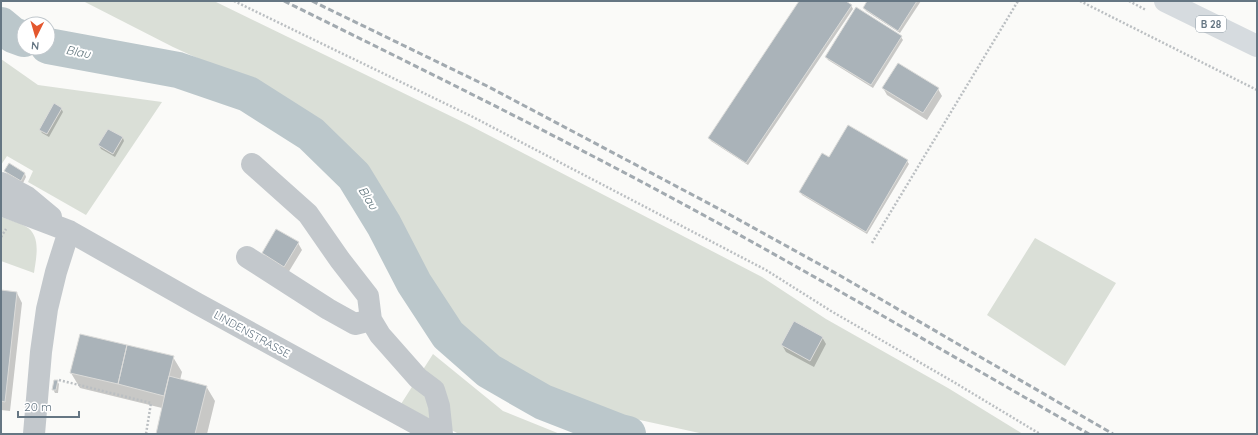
<svg xmlns="http://www.w3.org/2000/svg" width="1258" height="435" font-family="Quicksand,sans-serif">
<style>
.green{fill:#dadfd7}
.shadow{fill:#0003}
.lines{fill:none;stroke-linecap:round;stroke-linejoin:round}
.river{stroke:#bbc7cb;stroke-width:36}
.building{fill:#aab3b9;stroke:#dcdcda}
.path{stroke:#bbbfc2;stroke-width:2.5;stroke-dasharray:2 2;stroke-linecap:butt}
.minor{stroke:#c3c8cc;stroke-width:22}
.major{stroke:#d6dbdf;stroke-width:22}
.rail{stroke:#a2aab0;stroke-width:3;stroke-dasharray:6 3;stroke-linecap:butt}
.labels{text-anchor:middle;stroke-width:4;stroke-linejoin:round;paint-order:stroke}
.shield{fill:#fff;stroke:#939fa8;stroke-width:1}
.shield-label{font-size:10px;font-weight:bold;fill:#657683}
.street-label{font-size:11px;fill:#657683;stroke:#fff}
.water-label{font-size:12px;font-style:italic;fill:#60757c;stroke:#fff}
</style>
<rect width="100%" height="100%" fill="#fafaf8"/>
<!-- green -->
<path class="green" d="M 83,1 L 214,1 L 467,124 L 762,277 L 826,319 L 948,388 L 1023,434 L 704,434 L 626,417 L 553,392 L 494,364 L 458,331 L 424,282 L 372,180 L 320,125 L 254,84 L 173,47 Z
M 1,59 L 38,85 L 162,102 L 86,215 L 28,182 L 33,171 L 7,156 L 1,165 Z
M 1,217 C 9,220 18,222 25,226 C 42,235 36,258 34,273 L 1,261 Z
M 1035,238 L 1116,283 L 1065,366 L 987,315 Z
M 433,354 L 503,411 L 560,434 L 459,434 L 401,404 Z"/>
<!-- shadow -->
<path class="shadow" d="M 800,1 L 844,1 L 851,5 L 853,9 L 748,165 L 711,141 L 709,138 Z
M 868,1 L 921,1 L 900,33 L 866,11 L 864,8 Z
M 901,37 L 903,40 L 873,88 L 828,60 L 826,57 Z
M 883,88 L 938,89 L 942,96 L 927,120 L 887,95 Z
M 61,108 L 63,112 L 49,137 L 42,133 L 40,130 Z
M 109,130 L 123,138 L 124,141 L 115,157 L 101,149 L 99,145 Z
M 829,158 L 907,161 L 909,164 L 867,234 L 802,195 L 800,192 Z
M 5,171 L 25,174 L 26,177 L 23,183 L 7,174 Z
M 298,243 L 302,250 L 288,273 L 267,260 L 263,253 Z
M 1,291 L 17,293 L 22,303 L 10,411 L 1,410 Z
M 794,323 L 822,337 L 826,344 L 814,367 L 786,352 L 782,345 Z
M 173,357 L 182,372 L 180,380 L 206,386 L 215,401 L 207,434 L 157,434 L 162,408 L 80,388 L 71,373 Z
M 57,381 L 59,384 L 58,393 L 55,393 L 53,389 Z"/>
<g class="lines">
<!-- river -->
<path class="river" d="M 1,25 L 13,35 L 24,39
M 48,46 L 178,70 L 248,94 L 311,134 L 354,176 L 384,225 L 414,283 L 448,335 L 489,371 L 543,402 L 620,432 L 628,434"/>
</g>
<!-- building -->
<path class="building" d="M 799,1 L 846,1 L 852,5 L 746,163 L 708,138 Z
M 867,1 L 917,1 L 898,31 L 863,8 Z
M 856,7 L 902,36 L 871,85 L 825,57 Z
M 898,63 L 939,88 L 923,113 L 882,88 Z
M 54,103 L 62,108 L 47,134 L 39,130 Z
M 848,125 L 908,160 L 866,232 L 799,192 L 822,153 L 829,157 Z
M 108,129 L 123,137 L 113,154 L 98,145 Z
M 9,163 L 25,173 L 21,181 L 4,171 Z
M 276,229 L 299,242 L 284,267 L 262,253 Z
M 1,290 L 17,292 L 5,402 L 1,401 Z
M 794,321 L 823,337 L 810,361 L 781,345 Z
M 80,334 L 127,345 L 118,384 L 70,373 Z
M 127,345 L 174,356 L 164,396 L 118,384 Z
M 169,376 L 207,386 L 195,434 L 156,434 Z
M 54,380 L 58,380 L 56,390 L 52,390 Z"/>
<g class="lines">
<!-- path -->
<path class="path" d="M 234,1 L 471,116 L 766,270 L 831,311 L 952,381 L 1040,434
M 1080,1 L 1257,90
M 1129,1 L 1146,10
M 1,237 L 6,229
M 872,243 L 1018,1
M 59,380 L 151,403 L 146,434"/>
<!-- minor -->
<path class="minor" d="M 252,164 L 308,214 L 340,260 L 368,296 L 371,320 L 380,335 L 418,378 L 434,390 L 439,406 L 442,434
M 1,183 L 27,197 L 51,217
M 1,205 L 69,231 L 196,303 L 435,434
M 247,257 L 328,309 L 355,324 L 371,320
M 34,434 L 41,352 L 47,309 L 56,272 L 69,231"/>
<!-- major -->
<path class="major" d="M 1165,1 L 1257,46"/>
<!-- rail -->
<path class="rail" d="M 284,1 C 430,73 576,145 718,223 C 843,292 966,364 1089,434
M 312,1 L 487,86 L 723,211 L 839,275 L 1113,434"/>
</g>
<g class="labels">
<!-- shield labels -->
<rect class="shield" x="1196" y="16" width="30" height="16" rx="3"/>
<g class="shield-label">
<text x="1211" y="28">B 28</text>
</g>
<!-- street labels -->
<g class="street-label">
<text transform="translate(252 334) rotate(29)" y="4">LINDENSTRASSE</text>
</g>
<!-- water labels -->
<g class="water-label">
<text transform="translate(78 52) rotate(10)" y="4">Blau</text>
<text transform="translate(368 198) rotate(58)" y="4">Blau</text>
</g>
</g>
<!-- border -->
<rect width="1258" height="435" fill="none" stroke="#657683" stroke-width="4"/>
<!-- north arrow -->
<g transform="translate(36 36) rotate(185)"><circle r="19" fill="#ffffff" stroke="#c1c8cd"/>
<path d="M0-3L7 15L0 10L-7 15Z" fill="#e4572e"/>
<text y="-6" font-size="11" font-weight="bold" text-anchor="middle" fill="#657683">N</text>
</g>
<!-- scale -->
<path d="M18 411v6h61v-6" fill="none" stroke="#657683" stroke-width="2"/>
<text x="24" y="411" font-size="12" fill="#657683" stroke="#ffffff" stroke-width="3" paint-order="stroke">20 m</text>
</svg>
